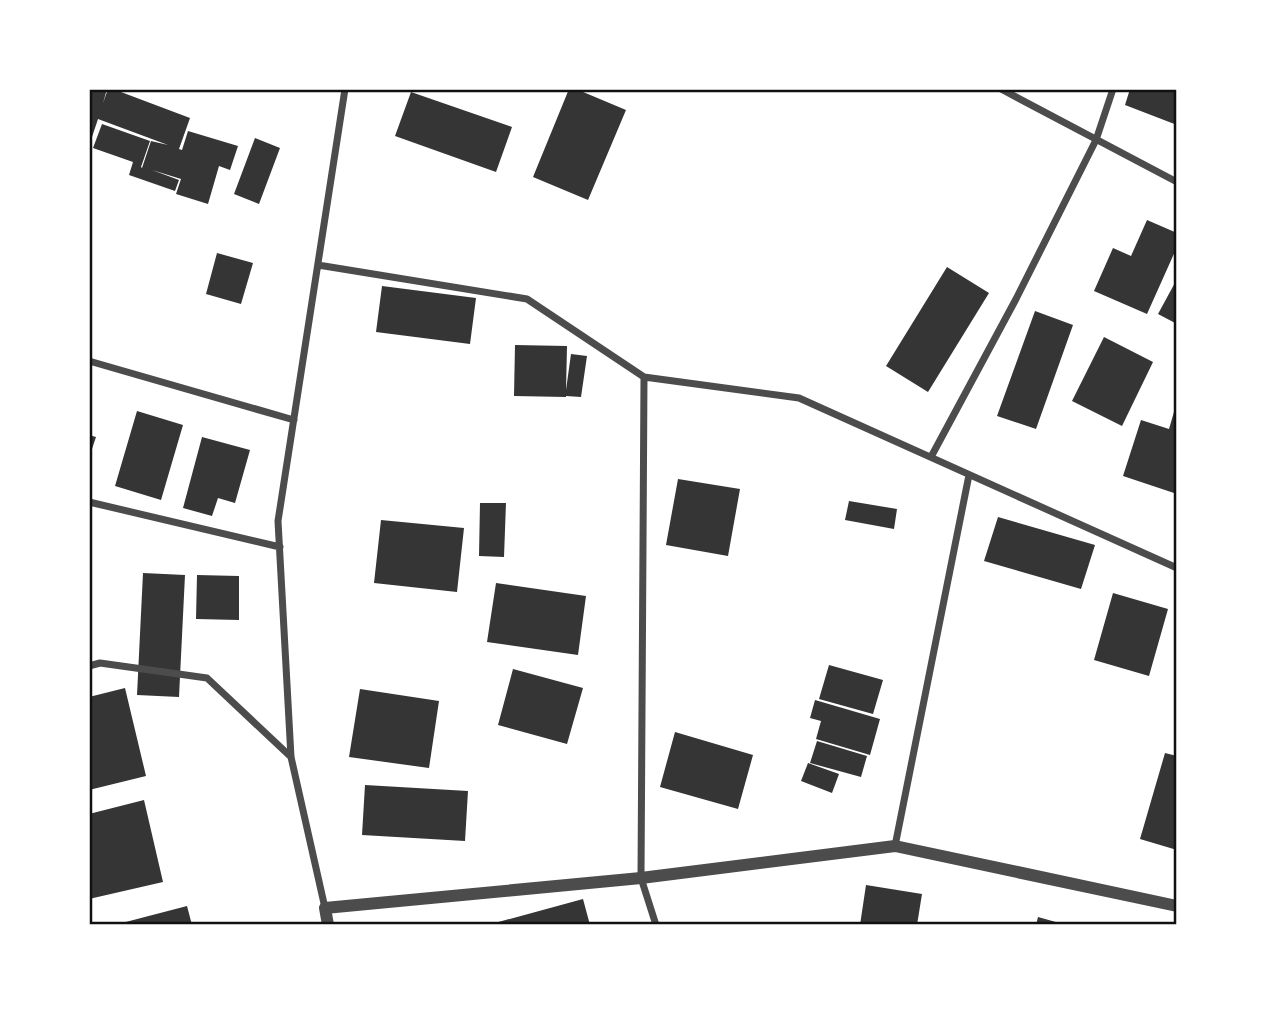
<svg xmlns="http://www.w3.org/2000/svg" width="1266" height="1014" font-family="'Open Sans',sans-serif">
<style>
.building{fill:#353535}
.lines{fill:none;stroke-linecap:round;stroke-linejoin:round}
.minor{stroke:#4c4c4c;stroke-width:7}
.tertiary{stroke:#4c4c4c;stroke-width:12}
.neatline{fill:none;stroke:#111;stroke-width:2.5}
</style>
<rect width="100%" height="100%" fill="#fff"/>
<!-- building -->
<path class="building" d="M 89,89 L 107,89 L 103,103 L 108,89 L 113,89 L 190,118 L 179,149 L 182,150 L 188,131 L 238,146 L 230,170 L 219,166 L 208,204 L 176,194 L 181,179 L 152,170 L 179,180 L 175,191 L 129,175 L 133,162 L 93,148 L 102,124 L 150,141 L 141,167 L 142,168 L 151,141 L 168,145 L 98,119 L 89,146 Z
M 569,89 L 576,89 L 626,110 L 588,200 L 533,177 Z
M 1130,89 L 1177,89 L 1177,125 L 1125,105 Z
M 411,92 L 512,127 L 496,172 L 395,136 Z
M 255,138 L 280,148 L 259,204 L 234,194 Z
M 1147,220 L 1177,233 L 1177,247 L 1147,314 L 1094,291 L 1113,248 L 1131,256 Z
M 217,253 L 253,263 L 241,304 L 206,294 Z
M 947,267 L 989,293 L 928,392 L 886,366 Z
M 1177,279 L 1177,324 L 1158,314 Z
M 382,286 L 476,298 L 470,344 L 376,332 Z
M 1035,311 L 1073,325 L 1036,429 L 997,416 Z
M 1104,337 L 1153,362 L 1122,426 L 1072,401 Z
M 515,345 L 567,346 L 566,390 L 571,354 L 587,356 L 581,397 L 566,396 L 566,397 L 514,396 Z
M 1176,405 L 1177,494 L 1123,476 L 1141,420 L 1169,429 Z
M 137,411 L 183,425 L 161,500 L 115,486 Z
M 89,435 L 96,437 L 90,455 L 89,455 Z
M 202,437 L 250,450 L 235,503 L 218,498 L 212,516 L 183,508 Z
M 678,479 L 740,489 L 728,556 L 666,545 Z
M 849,501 L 897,509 L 894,529 L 845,520 Z
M 480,503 L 506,503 L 504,557 L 479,556 Z
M 998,517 L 1095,545 L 1081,589 L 984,561 Z
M 381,520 L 464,528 L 457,592 L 374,583 Z
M 143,573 L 185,575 L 179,697 L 137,695 Z
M 197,575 L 239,576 L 239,620 L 196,619 Z
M 496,583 L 586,596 L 578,655 L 487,642 Z
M 1113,593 L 1168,609 L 1149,676 L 1094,660 Z
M 829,665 L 883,680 L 873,714 L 819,699 Z
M 513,669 L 583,688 L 567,744 L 498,725 Z
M 125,688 L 146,776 L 89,790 L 89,697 Z
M 360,689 L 439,701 L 429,768 L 349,757 Z
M 815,700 L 880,719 L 870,755 L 816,739 L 821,721 L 810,718 Z
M 675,732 L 753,755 L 738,809 L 660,787 Z
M 817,741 L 867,756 L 861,777 L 810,763 Z
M 1165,753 L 1177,756 L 1177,850 L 1140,839 Z
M 808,763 L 839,774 L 832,793 L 801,781 Z
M 365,785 L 468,791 L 465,841 L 362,835 Z
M 144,800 L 163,882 L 89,899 L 89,814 Z
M 866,885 L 922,894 L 917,925 L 860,925 Z
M 583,899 L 590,925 L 491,925 L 491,924 Z
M 187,906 L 192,925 L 118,925 L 118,924 Z
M 1038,917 L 1063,924 L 1063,925 L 1036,925 Z"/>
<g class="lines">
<!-- minor -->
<path class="minor" d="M 1001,89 L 1177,182
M 318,265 L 527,299 L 644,377 L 799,398 L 1177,568
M 89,361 L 294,420
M 644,377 L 641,878 L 656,925
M 931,457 L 1016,299 L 1096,140 L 1113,89
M 89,502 L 280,547
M 89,666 L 100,663 L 207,678 L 291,757
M 895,846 L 969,475
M 325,908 L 291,757 L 278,521 L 345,89"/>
<!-- tertiary -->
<path class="tertiary" d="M 328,925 L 325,908 L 641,878 L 895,846 L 1177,906"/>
</g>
<!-- border -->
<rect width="1266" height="1014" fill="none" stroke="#ffffff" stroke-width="182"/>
<rect x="91" y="91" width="1084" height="832" class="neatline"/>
</svg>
